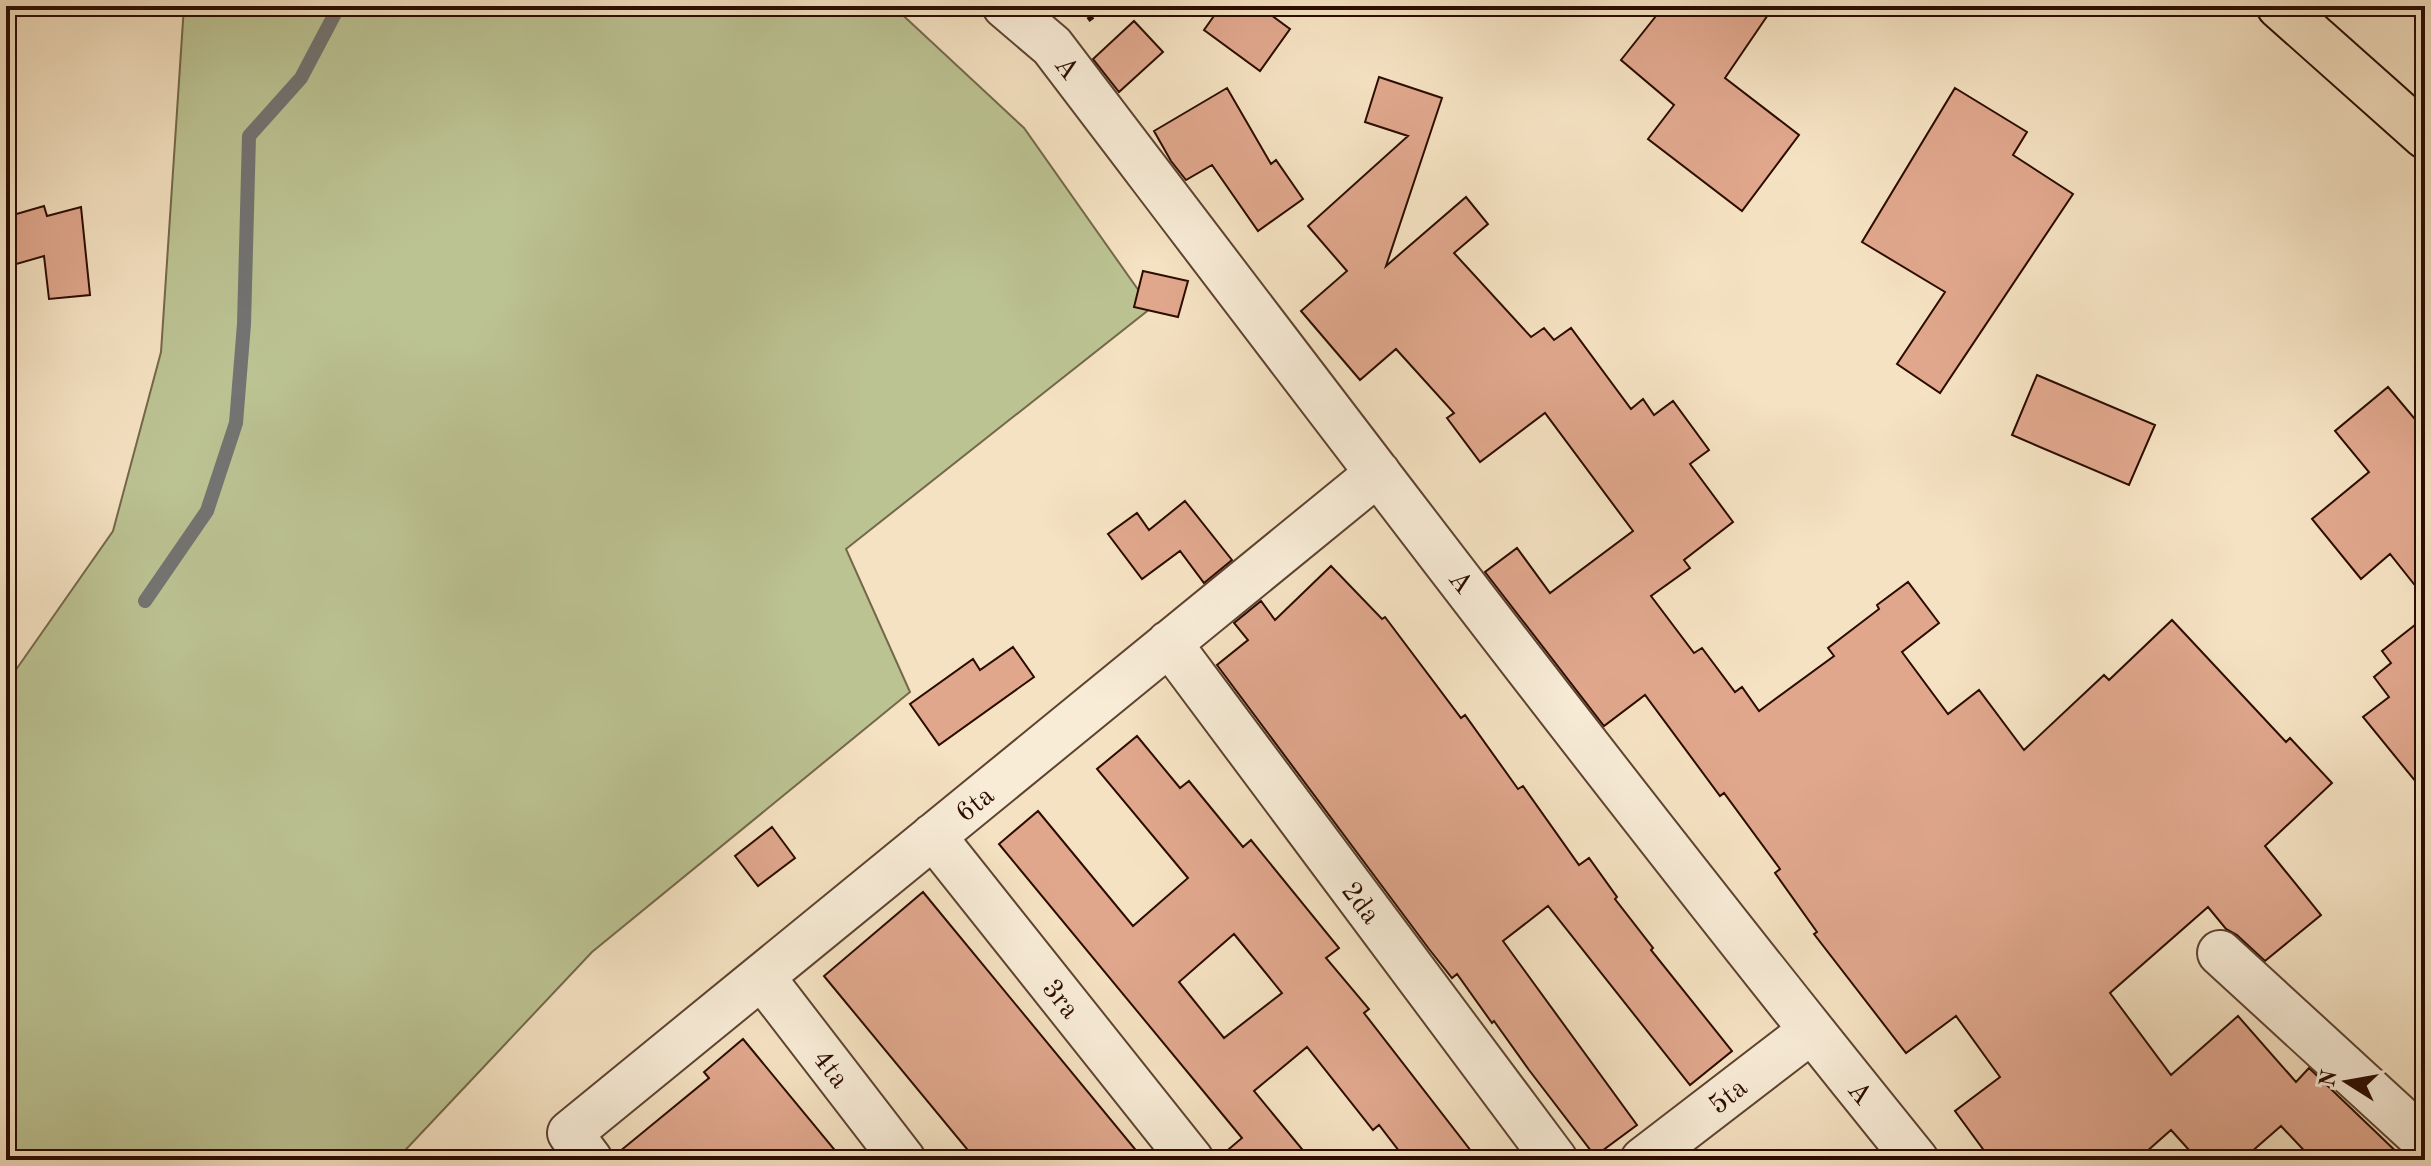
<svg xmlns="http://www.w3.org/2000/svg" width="2431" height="1166" font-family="'Old Standard TT',serif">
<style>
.green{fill:#bcc393;stroke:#74684a;stroke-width:2}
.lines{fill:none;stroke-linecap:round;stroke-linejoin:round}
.stream{stroke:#737473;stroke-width:14}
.building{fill:#e0a78d;stroke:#2c0c00;stroke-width:2;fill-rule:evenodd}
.minor-casing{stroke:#5e4230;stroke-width:48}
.major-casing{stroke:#2c0c00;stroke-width:48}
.path{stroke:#2c0c00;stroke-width:5;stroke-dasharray:6 4;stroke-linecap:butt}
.minor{stroke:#f8ecd7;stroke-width:44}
.major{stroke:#f5e2c2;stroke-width:44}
.labels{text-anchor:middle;stroke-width:6;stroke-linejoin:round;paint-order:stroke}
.street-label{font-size:28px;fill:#2c0c00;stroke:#f8ecd7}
</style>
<rect width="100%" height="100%" fill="#f5e2c2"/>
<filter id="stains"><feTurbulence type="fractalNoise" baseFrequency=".0025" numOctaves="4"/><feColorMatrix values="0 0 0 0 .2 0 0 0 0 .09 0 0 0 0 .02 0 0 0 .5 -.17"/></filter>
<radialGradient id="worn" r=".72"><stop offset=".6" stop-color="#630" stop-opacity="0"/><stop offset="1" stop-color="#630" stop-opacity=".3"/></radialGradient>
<!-- green -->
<path class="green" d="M 184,6 L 483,6 L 487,12 L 495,6 L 893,6 L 1024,128 L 1151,308 L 846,549 L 910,692 L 592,952 L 396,1160 L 6,1160 L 6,684 L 113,531 L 161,352 Z"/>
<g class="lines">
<!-- stream -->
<path class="stream" d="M 145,601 L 207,511 L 236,423 L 244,324 L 249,136 L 301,78 L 339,6"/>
</g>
<!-- building -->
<path class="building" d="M 1221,6 L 1259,6 L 1290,29 L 1260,71 L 1204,30 Z
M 1664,6 L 1774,6 L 1725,78 L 1799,135 L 1742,211 L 1648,139 L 1674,105 L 1621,60 Z
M 1134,21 L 1163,52 L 1119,92 L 1093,59 Z
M 1379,77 L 1442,98 L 1386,266 L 1466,197 L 1488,224 L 1454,253 L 1531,337 L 1544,328 L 1554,340 L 1571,328 L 1631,409 L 1643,399 L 1654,415 L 1673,401 L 1709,450 L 1690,464 L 1733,522 L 1684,560 L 1690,568 L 1651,596 L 1694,653 L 1702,648 L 1735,692 L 1742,687 L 1759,711 L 1834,656 L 1828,648 L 1879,609 L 1877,605 L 1908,582 L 1939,623 L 1902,652 L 1948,714 L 1979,690 L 2024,750 L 2104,675 L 2109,680 L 2172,620 L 2286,742 L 2290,738 L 2332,783 L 2265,846 L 2321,915 L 2265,961 L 2237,935 L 2226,929 L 2208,907 L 2110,993 L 2171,1075 L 2238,1016 L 2296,1082 L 2309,1068 L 2405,1160 L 2313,1160 L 2281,1126 L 2242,1160 L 2198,1160 L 2171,1130 L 2137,1160 L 1991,1160 L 1955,1111 L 2000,1077 L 1956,1016 L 1906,1053 L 1814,934 L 1817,932 L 1775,873 L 1780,869 L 1724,793 L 1720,796 L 1645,695 L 1604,726 L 1485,572 L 1517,548 L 1550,593 L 1633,531 L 1545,413 L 1480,462 L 1447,418 L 1454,413 L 1396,349 L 1360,380 L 1301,311 L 1347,271 L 1308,226 L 1408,136 L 1365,122 Z
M 1227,88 L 1271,164 L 1276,160 L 1303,199 L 1258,231 L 1212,165 L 1186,180 L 1171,161 L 1154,131 Z
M 1955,88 L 2027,132 L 2013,155 L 2073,194 L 1940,393 L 1897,364 L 1945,292 L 1862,242 Z
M 44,206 L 47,216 L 81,207 L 90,295 L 49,299 L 44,256 L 6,267 L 6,217 Z
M 1143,271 L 1188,281 L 1178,317 L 1134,307 Z
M 2037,375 L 2155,425 L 2129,485 L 2012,435 Z
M 2388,387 L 2425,431 L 2425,598 L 2390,554 L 2361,579 L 2312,519 L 2369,472 L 2335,431 Z
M 1185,501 L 1232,560 L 1204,583 L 1180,551 L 1142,579 L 1108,534 L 1137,513 L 1149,530 Z
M 1331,566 L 1382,619 L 1385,617 L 1461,718 L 1465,715 L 1518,789 L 1523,786 L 1579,865 L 1589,858 L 1617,897 L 1615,899 L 1653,948 L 1651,950 L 1732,1051 L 1690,1085 L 1548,906 L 1503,941 L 1637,1125 L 1595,1156 L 1529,1070 L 1494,1021 L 1492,1023 L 1457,974 L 1452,978 L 1429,949 L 1217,665 L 1248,640 L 1234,623 L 1261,601 L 1275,620 Z
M 2425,617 L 2425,793 L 2363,717 L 2389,697 L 2374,677 L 2391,663 L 2382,651 Z
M 1013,647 L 1034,677 L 939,745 L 910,704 L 973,659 L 980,670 Z
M 1137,736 L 1180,788 L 1189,781 L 1243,847 L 1251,840 L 1339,948 L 1326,958 L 1369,1009 L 1364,1013 L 1478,1160 L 1406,1160 L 1379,1125 L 1373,1130 L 1307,1047 L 1254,1091 L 1311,1160 L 1216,1160 L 1242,1138 L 999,844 L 1038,811 L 1133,926 L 1188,878 L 1097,769 ZM 1234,934 L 1282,993 L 1224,1038 L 1179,982 Z
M 772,827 L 795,858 L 758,886 L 735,856 Z
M 923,892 L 1144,1160 L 976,1160 L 824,976 Z
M 743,1039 L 843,1160 L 615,1160 L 614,1156 L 709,1078 L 704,1072 Z"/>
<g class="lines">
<!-- minor casing -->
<g class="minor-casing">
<path id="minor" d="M 1005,6 L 1052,46 C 1337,420 1620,795 1916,1160
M 1169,643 L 1555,1160
M 933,836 L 1191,1160
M 2220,953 L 2425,1141
M 762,977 L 903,1160
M 590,1160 L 570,1133 L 1378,473
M 1643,1160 L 1811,1031"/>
</g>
<!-- major casing -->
<g class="major-casing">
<path id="major" d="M 2279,6 L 2425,136"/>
</g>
<!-- path -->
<path class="path" d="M 1088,20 L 1107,6"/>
<!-- minor -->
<use href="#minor" class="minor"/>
<!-- major -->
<use href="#major" class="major"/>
</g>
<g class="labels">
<!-- street labels -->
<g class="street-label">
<text transform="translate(1068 67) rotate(53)" y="10">A</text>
<text transform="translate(1462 581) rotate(52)" y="10">A</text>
<text transform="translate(974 803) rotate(-39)" y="10">6ta</text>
<text transform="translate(1362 902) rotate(53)" y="10">2da</text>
<text transform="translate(1062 998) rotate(51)" y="10">3ra</text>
<text transform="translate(832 1068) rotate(52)" y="10">4ta</text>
<text transform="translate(1861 1092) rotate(51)" y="10">A</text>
<text transform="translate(1727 1095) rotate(-38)" y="10">5ta</text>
</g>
</g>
<!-- margin -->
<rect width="2431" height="1166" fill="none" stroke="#f5e2c2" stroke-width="32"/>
<rect x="8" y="8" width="2415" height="1150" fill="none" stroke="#2c0c00" stroke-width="4"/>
<rect x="16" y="16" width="2399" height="1134" fill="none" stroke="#2c0c00" stroke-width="2"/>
<!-- north arrow -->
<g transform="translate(2347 1082) rotate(281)" stroke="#f8ecd7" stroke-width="6" paint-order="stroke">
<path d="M0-6L14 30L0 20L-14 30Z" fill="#2c0c00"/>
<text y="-12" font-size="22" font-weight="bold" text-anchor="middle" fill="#2c0c00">N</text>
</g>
<rect width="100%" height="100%" filter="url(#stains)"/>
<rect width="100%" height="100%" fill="url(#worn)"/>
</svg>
